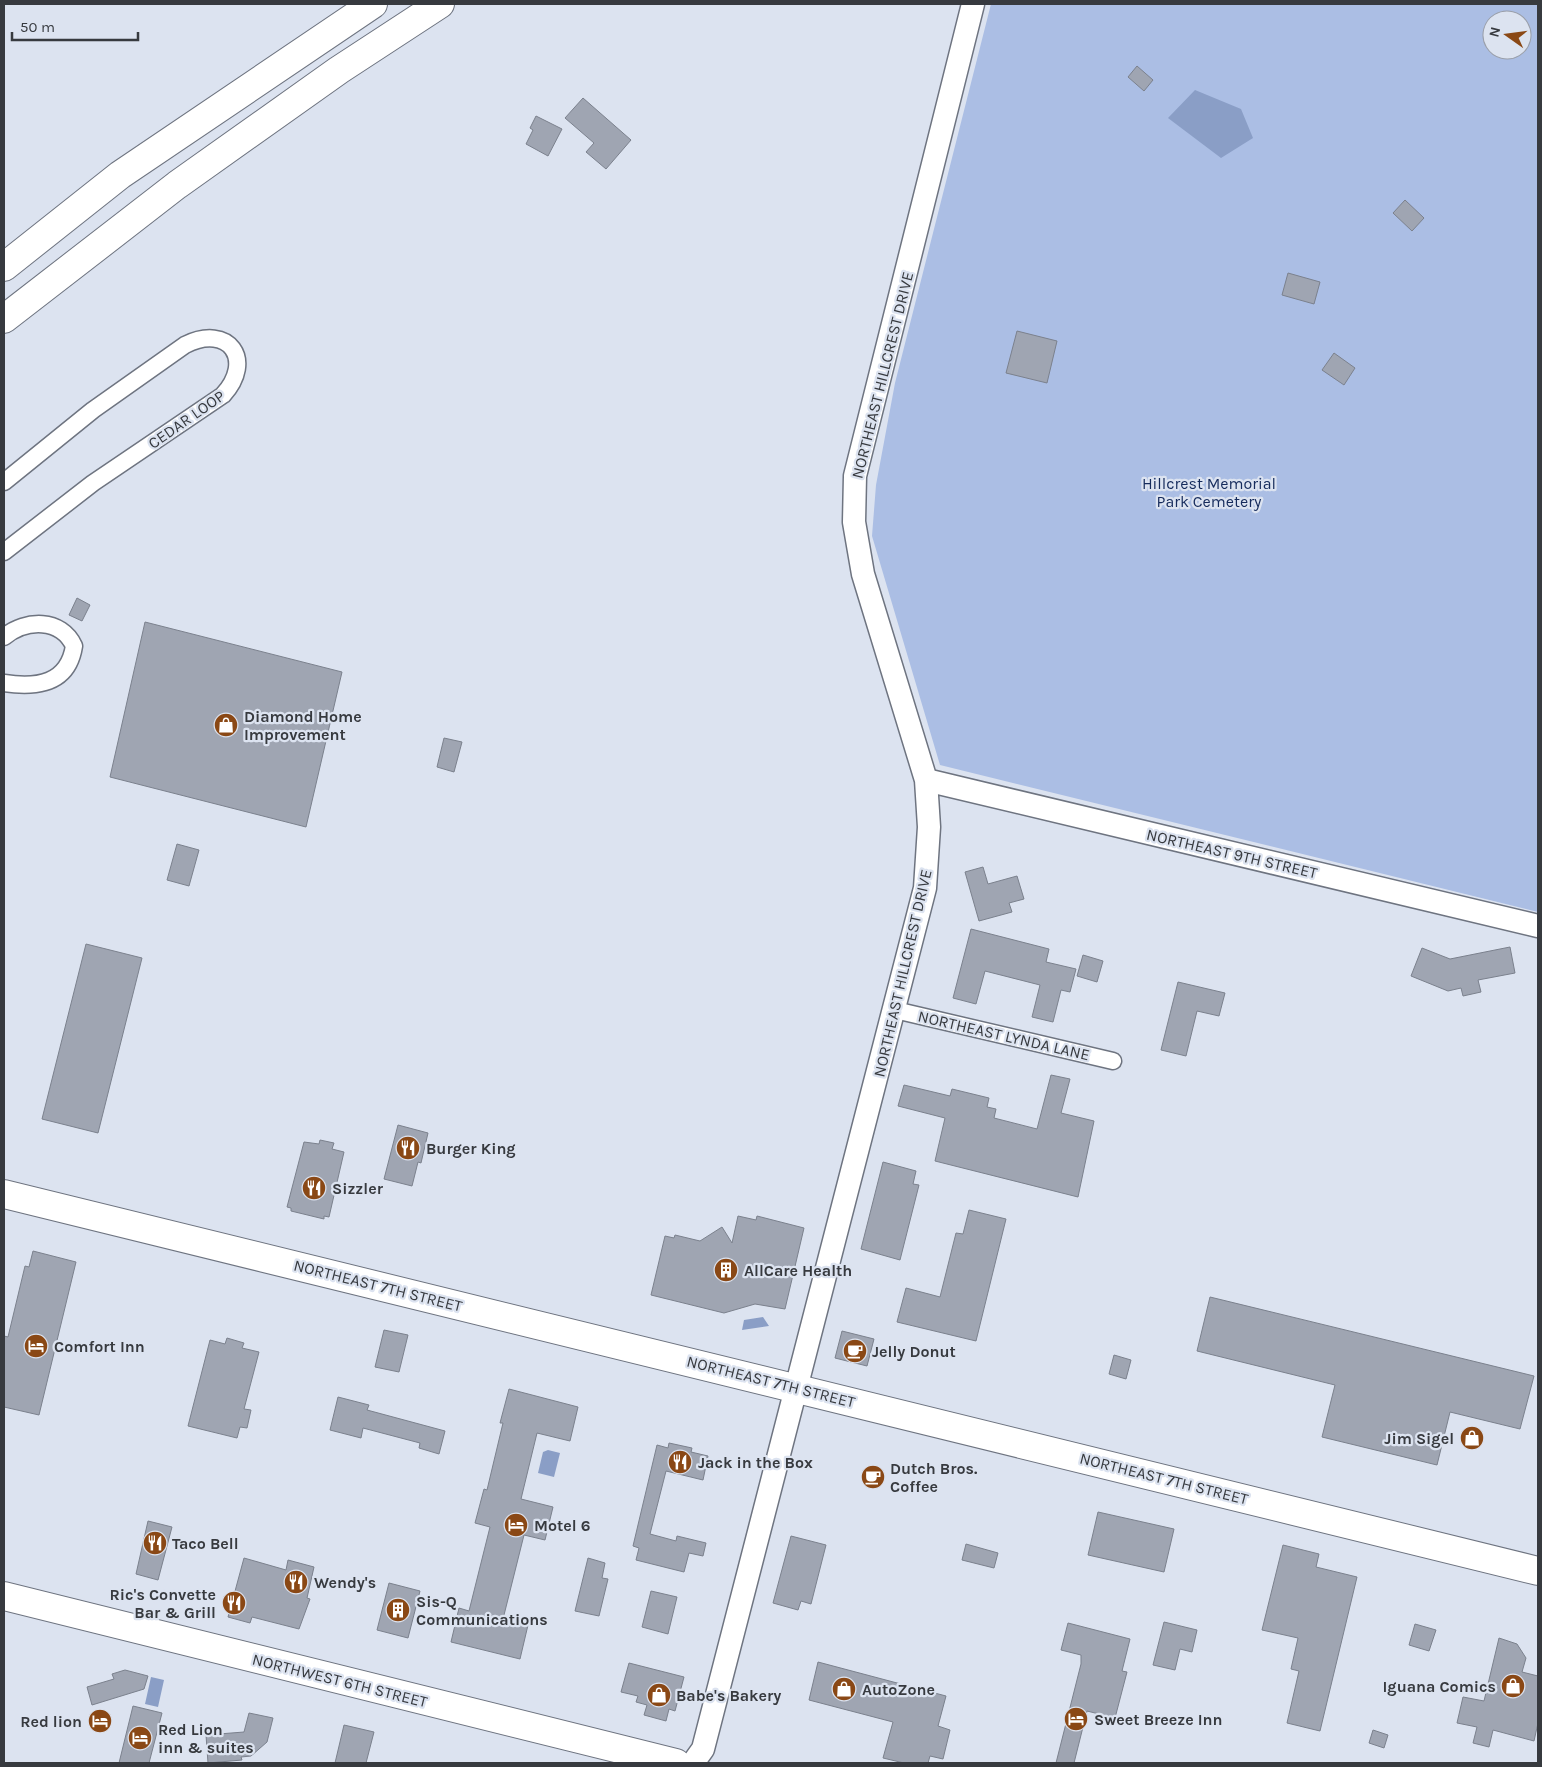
<svg xmlns="http://www.w3.org/2000/svg" width="1542" height="1767" font-family="Karla,sans-serif">
<style>
.green{fill:#abbee4;fill-rule:evenodd}
.water{fill:#8a9ec6}
.building{fill:#9fa5b2;stroke:#7b818d}
.lines{fill:none;stroke-linecap:round;stroke-linejoin:round}
.street-casing{stroke:#6e7480;stroke-width:19}
.secondary-casing{stroke:#6e7480;stroke-width:25}
.highway-casing{stroke:#6e7480;stroke-width:30}
.street{stroke:#fff;stroke-width:16}
.secondary{stroke:#fff;stroke-width:22}
.highway{stroke:#fff;stroke-width:28}
.labels{text-anchor:middle;stroke-width:4.5;stroke-linejoin:round;paint-order:stroke}
.street-label{font-size:16px;fill:#373a3f;stroke:#dce3f0}
.park-label{font-size:16px;fill:#152b5c;stroke:#dce3f0}
.poi-label{font-size:16px;font-weight:bold;fill:#373a3f;stroke:#dce3f0;text-anchor:start}
</style>
<rect width="100%" height="100%" fill="#dce3f0"/>
<!-- green -->
<path class="green" d="M 991,4 L 1538,4 L 1538,912 L 940,765 L 872,536 L 876,485 L 895,383 ZM 1492,20 L 1522,20 L 1522,50 L 1492,50 Z"/>
<!-- water -->
<path class="water" d="M 1195,90 L 1241,109 L 1253,138 L 1221,158 L 1168,118 Z
M 763,1317 L 769,1326 L 742,1330 L 744,1320 Z
M 548,1450 L 560,1453 L 554,1477 L 538,1473 L 543,1452 Z
M 151,1677 L 164,1680 L 158,1707 L 145,1704 Z"/>
<!-- building -->
<path class="building" d="M 1137,66 L 1153,80 L 1144,91 L 1128,77 Z
M 583,98 L 631,140 L 606,169 L 586,152 L 594,143 L 565,118 Z
M 536,116 L 562,129 L 548,156 L 526,144 L 533,130 L 530,128 Z
M 1405,200 L 1424,218 L 1412,231 L 1393,213 Z
M 1288,273 L 1320,282 L 1314,304 L 1282,295 Z
M 1017,331 L 1057,341 L 1047,383 L 1006,373 Z
M 1334,353 L 1355,368 L 1344,385 L 1322,370 Z
M 77,598 L 90,605 L 82,621 L 69,615 Z
M 145,622 L 342,672 L 306,827 L 110,777 Z
M 444,738 L 462,742 L 454,772 L 437,767 Z
M 177,844 L 199,850 L 189,886 L 167,880 Z
M 983,867 L 988,884 L 1017,876 L 1024,899 L 1009,903 L 1012,912 L 979,921 L 965,872 Z
M 971,929 L 1049,949 L 1046,962 L 1076,969 L 1070,992 L 1061,990 L 1053,1022 L 1032,1017 L 1040,985 L 985,971 L 976,1004 L 953,998 Z
M 86,944 L 142,958 L 98,1133 L 42,1119 Z
M 1510,947 L 1515,973 L 1478,980 L 1481,992 L 1463,996 L 1461,988 L 1448,991 L 1411,976 L 1422,948 L 1450,959 Z
M 1083,955 L 1103,961 L 1097,982 L 1077,976 Z
M 1178,982 L 1225,993 L 1219,1016 L 1197,1011 L 1186,1056 L 1161,1050 Z
M 1051,1075 L 1070,1079 L 1061,1113 L 1094,1121 L 1078,1197 L 935,1161 L 945,1118 L 898,1106 L 904,1085 L 950,1096 L 952,1089 L 989,1098 L 987,1107 L 996,1109 L 994,1118 L 1037,1129 Z
M 398,1125 L 428,1133 L 421,1163 L 418,1162 L 412,1186 L 384,1179 Z
M 320,1140 L 334,1143 L 332,1149 L 344,1152 L 329,1217 L 324,1216 L 324,1219 L 291,1211 L 291,1208 L 287,1207 L 304,1142 L 319,1144 Z
M 883,1162 L 916,1171 L 913,1184 L 919,1185 L 900,1260 L 861,1249 Z
M 969,1210 L 1006,1219 L 976,1341 L 897,1322 L 906,1288 L 940,1297 L 956,1233 L 963,1234 Z
M 738,1216 L 756,1220 L 757,1216 L 804,1228 L 785,1309 L 755,1304 L 724,1313 L 651,1295 L 665,1236 L 674,1238 L 675,1235 L 700,1241 L 722,1227 L 732,1243 Z
M 33,1251 L 76,1262 L 39,1415 L 4,1407 L 4,1336 L 8,1337 L 25,1266 L 29,1267 Z
M 1210,1297 L 1534,1376 L 1520,1429 L 1450,1412 L 1437,1465 L 1322,1437 L 1335,1385 L 1197,1351 Z
M 384,1330 L 408,1335 L 399,1372 L 375,1367 Z
M 842,1331 L 874,1339 L 867,1366 L 835,1358 Z
M 227,1338 L 244,1343 L 242,1348 L 259,1352 L 244,1409 L 251,1410 L 247,1428 L 240,1427 L 237,1438 L 188,1426 L 210,1340 L 225,1344 Z
M 1114,1355 L 1131,1360 L 1126,1379 L 1109,1374 Z
M 509,1389 L 578,1407 L 570,1441 L 537,1433 L 521,1499 L 553,1507 L 545,1540 L 524,1535 L 503,1619 L 528,1625 L 520,1659 L 451,1642 L 459,1608 L 469,1611 L 490,1527 L 475,1523 L 484,1489 L 487,1490 L 503,1423 L 500,1423 Z
M 338,1397 L 369,1405 L 367,1410 L 445,1431 L 439,1454 L 419,1448 L 420,1443 L 363,1428 L 361,1438 L 330,1430 Z
M 669,1443 L 692,1448 L 691,1452 L 708,1456 L 703,1480 L 666,1471 L 650,1534 L 676,1541 L 677,1536 L 706,1543 L 703,1556 L 689,1553 L 684,1572 L 636,1560 L 639,1548 L 633,1546 L 657,1445 L 668,1448 Z
M 1098,1512 L 1174,1529 L 1164,1572 L 1088,1555 Z
M 148,1521 L 172,1527 L 158,1580 L 136,1574 Z
M 791,1536 L 826,1545 L 811,1604 L 801,1601 L 798,1610 L 773,1603 Z
M 966,1544 L 998,1553 L 994,1568 L 962,1560 Z
M 1283,1545 L 1319,1554 L 1316,1567 L 1357,1577 L 1320,1731 L 1287,1723 L 1299,1671 L 1291,1669 L 1298,1638 L 1262,1630 Z
M 244,1558 L 286,1570 L 288,1560 L 314,1567 L 307,1598 L 310,1599 L 299,1629 L 252,1617 L 250,1623 L 228,1617 Z
M 588,1558 L 605,1563 L 602,1578 L 608,1579 L 599,1616 L 575,1611 Z
M 389,1583 L 420,1591 L 408,1638 L 377,1630 Z
M 651,1591 L 677,1597 L 668,1634 L 642,1627 Z
M 1164,1622 L 1197,1630 L 1192,1652 L 1180,1649 L 1175,1670 L 1153,1665 Z
M 1068,1623 L 1130,1639 L 1122,1671 L 1127,1672 L 1115,1718 L 1087,1711 L 1074,1763 L 1056,1763 L 1081,1664 L 1081,1655 L 1061,1650 Z
M 1415,1624 L 1436,1630 L 1429,1651 L 1409,1645 Z
M 1499,1638 L 1517,1644 L 1526,1658 L 1522,1672 L 1538,1676 L 1538,1723 L 1534,1741 L 1493,1730 L 1489,1747 L 1473,1743 L 1477,1727 L 1457,1723 L 1463,1697 L 1484,1701 Z
M 818,1662 L 946,1696 L 938,1726 L 950,1730 L 943,1759 L 930,1756 L 928,1763 L 904,1763 L 883,1758 L 893,1722 L 809,1700 Z
M 629,1663 L 684,1677 L 675,1711 L 669,1709 L 666,1721 L 644,1715 L 647,1705 L 636,1702 L 638,1696 L 621,1692 Z
M 125,1670 L 148,1676 L 144,1689 L 92,1705 L 87,1687 L 114,1679 L 112,1674 Z
M 133,1706 L 162,1713 L 149,1763 L 119,1763 Z
M 249,1713 L 273,1718 L 267,1742 L 251,1756 L 241,1757 L 242,1760 L 208,1763 L 206,1735 L 244,1732 Z
M 344,1725 L 374,1732 L 366,1763 L 335,1763 Z
M 1373,1730 L 1388,1735 L 1384,1748 L 1369,1743 Z"/>
<g class="lines">
<!-- street casing -->
<g class="street-casing">
<path id="street" d="M 4,482 L 93,410 L 185,345 C 229,323 255,360 223,395 L 93,483 L 4,552
M 4,637 C 26,619 61,618 74,646 C 68,684 37,688 4,683
M 895,1010 L 1113,1061"/>
</g>
<!-- secondary casing -->
<g class="secondary-casing">
<path id="secondary" d="M 926,780 L 1538,926
M 693,1763 L 703,1749 L 925,888 L 929,827 L 926,780 L 863,574 L 854,522 L 855,476 L 973,4"/>
</g>
<!-- highway casing -->
<g class="highway-casing">
<path id="highway" d="M 4,267 L 120,175 L 373,4
M 4,319 L 177,185 L 339,70 L 440,4
M 4,1194 L 1538,1571
M 4,1596 L 676,1763"/>
</g>
<!-- street -->
<use href="#street" class="street"/>
<!-- secondary -->
<use href="#secondary" class="secondary"/>
<!-- highway -->
<use href="#highway" class="highway"/>
</g>
<!-- icons -->
<defs>
<g id="shop-disc" transform="scale(1.25)"><circle r="9.5" fill="#8a4815" stroke="#dce3f0"/><path d="M-5-2.5h2.3a2.7 3.5 0 0 1 5.4 0H5L5.5 6h-11ZM-1.5-2.5h3a1.5 2.3 0 0 0-3 0Z" fill="#fff"/></g>
<g id="restaurant-disc" transform="scale(1.25)"><circle r="9.5" fill="#8a4815" stroke="#dce3f0"/><path d="M-5-6h1v4h1v-4h1v4h1v-4h1v5L-1.5 .5V6h-2V.5L-5-1ZM5-6V6H3V1.5H1.5Q1.5-4 5-6Z" fill="#fff"/></g>
<g id="building-disc" transform="scale(1.25)"><circle r="9.5" fill="#8a4815" stroke="#dce3f0"/><path d="M-4-6H4V6H1V3H-1V6H-4ZM-2.5-4.3h1.7v1.8h-1.7ZM.8-4.3h1.7v1.8H.8ZM-2.5-1h1.7V.8h-1.7ZM.8-1h1.7V.8H.8Z" fill="#fff"/></g>
<g id="hotel-disc" transform="scale(1.25)"><circle r="9.5" fill="#8a4815" stroke="#dce3f0"/><path d="M-6-4.5h1.5V1H6V5H4.5V3h-9V5H-6ZM-4 0a1.8 1.8 0 1 1 3.6 0ZM.5 0V-2.5h3Q6-2.5 6 0Z" fill="#fff"/></g>
<g id="cafe-disc" transform="scale(1.25)"><circle r="9.5" fill="#8a4815" stroke="#dce3f0"/><path d="M-5.5-4.5H6V0H3Q3 3.5 0 3.5H-2.5Q-5.5 3.5-5.5 0ZM3-3.2v2h1.7v-2ZM-6 4.5H4V6H-6Z" fill="#fff"/></g>
</defs>
<g fill-rule="evenodd">
<use href="#shop-disc" x="226" y="725"/>
<use href="#restaurant-disc" x="408" y="1148"/>
<use href="#restaurant-disc" x="314" y="1188"/>
<use href="#building-disc" x="726" y="1270"/>
<use href="#hotel-disc" x="36" y="1346"/>
<use href="#cafe-disc" x="855" y="1351"/>
<use href="#shop-disc" x="1472" y="1438"/>
<use href="#restaurant-disc" x="680" y="1462"/>
<use href="#cafe-disc" x="873" y="1477"/>
<use href="#hotel-disc" x="516" y="1525"/>
<use href="#restaurant-disc" x="155" y="1543"/>
<use href="#restaurant-disc" x="296" y="1582"/>
<use href="#restaurant-disc" x="234" y="1603"/>
<use href="#building-disc" x="398" y="1610"/>
<use href="#shop-disc" x="1513" y="1686"/>
<use href="#shop-disc" x="844" y="1689"/>
<use href="#shop-disc" x="659" y="1695"/>
<use href="#hotel-disc" x="1076" y="1719"/>
<use href="#hotel-disc" x="100" y="1721"/>
<use href="#hotel-disc" x="140" y="1738"/>
</g>
<g class="labels">
<!-- street labels -->
<g class="street-label">
<text transform="translate(882 375) rotate(-76)" y="6">NORTHEAST HILLCREST DRIVE</text>
<text transform="translate(186 419) rotate(-35)" y="6">CEDAR LOOP</text>
<text transform="translate(1232 853) rotate(13)" y="6">NORTHEAST 9TH STREET</text>
<text transform="translate(902 973) rotate(-77)" y="6">NORTHEAST HILLCREST DRIVE</text>
<text transform="translate(1004 1035) rotate(13)" y="6">NORTHEAST LYNDA LANE</text>
<text transform="translate(378 1285) rotate(14)" y="6">NORTHEAST 7TH STREET</text>
<text transform="translate(771 1381) rotate(14)" y="6">NORTHEAST 7TH STREET</text>
<text transform="translate(1164 1478) rotate(14)" y="6">NORTHEAST 7TH STREET</text>
<text transform="translate(340 1680) rotate(14)" y="6">NORTHWEST 6TH STREET</text>
</g>
<!-- park labels -->
<g class="park-label">
<text x="1209" y="489">Hillcrest Memorial<tspan x="1209" dy="18">Park Cemetery</tspan></text>
</g>
<!-- poi labels -->
<g class="poi-label">
<text x="244" y="722">Diamond Home<tspan x="244" dy="18">Improvement</tspan></text>
<text x="426" y="1154">Burger King</text>
<text x="332" y="1194">Sizzler</text>
<text x="744" y="1276">AllCare Health</text>
<text x="54" y="1352">Comfort Inn</text>
<text x="872" y="1357">Jelly Donut</text>
<text x="1454" y="1444" text-anchor="end">Jim Sigel</text>
<text x="698" y="1468">Jack in the Box</text>
<text x="890" y="1474">Dutch Bros.<tspan x="890" dy="18">Coffee</tspan></text>
<text x="534" y="1531">Motel 6</text>
<text x="172" y="1549">Taco Bell</text>
<text x="314" y="1588">Wendy's</text>
<text x="216" y="1600" text-anchor="end">Ric's Convette<tspan x="216" dy="18">Bar &amp; Grill</tspan></text>
<text x="416" y="1607">Sis-Q<tspan x="416" dy="18">Communications</tspan></text>
<text x="1496" y="1692" text-anchor="end">Iguana Comics</text>
<text x="862" y="1695">AutoZone</text>
<text x="676" y="1701">Babe's Bakery</text>
<text x="1094" y="1725">Sweet Breeze Inn</text>
<text x="82" y="1727" text-anchor="end">Red lion</text>
<text x="158" y="1735">Red Lion<tspan x="158" dy="18">inn &amp; suites</tspan></text>
</g>
</g>
<!-- border -->
<rect width="1542" height="1767" fill="none" stroke="#373a3f" stroke-width="10"/>
<!-- north arrow -->
<g transform="translate(1507 35) rotate(284)"><circle r="24" fill="#dce3f0" stroke="#9a9fa9"/>
<path d="M0-4L9 19L0 12L-9 19Z" fill="#8a4815"/>
<text y="-8" font-size="14" font-weight="bold" text-anchor="middle" fill="#373a3f">N</text>
</g>
<!-- scale -->
<path d="M12 32v8h126v-8" fill="none" stroke="#373a3f" stroke-width="2.5"/>
<text x="20" y="32" font-size="15" fill="#373a3f" stroke="#dce3f0" stroke-width="4" paint-order="stroke">50 m</text>
</svg>
